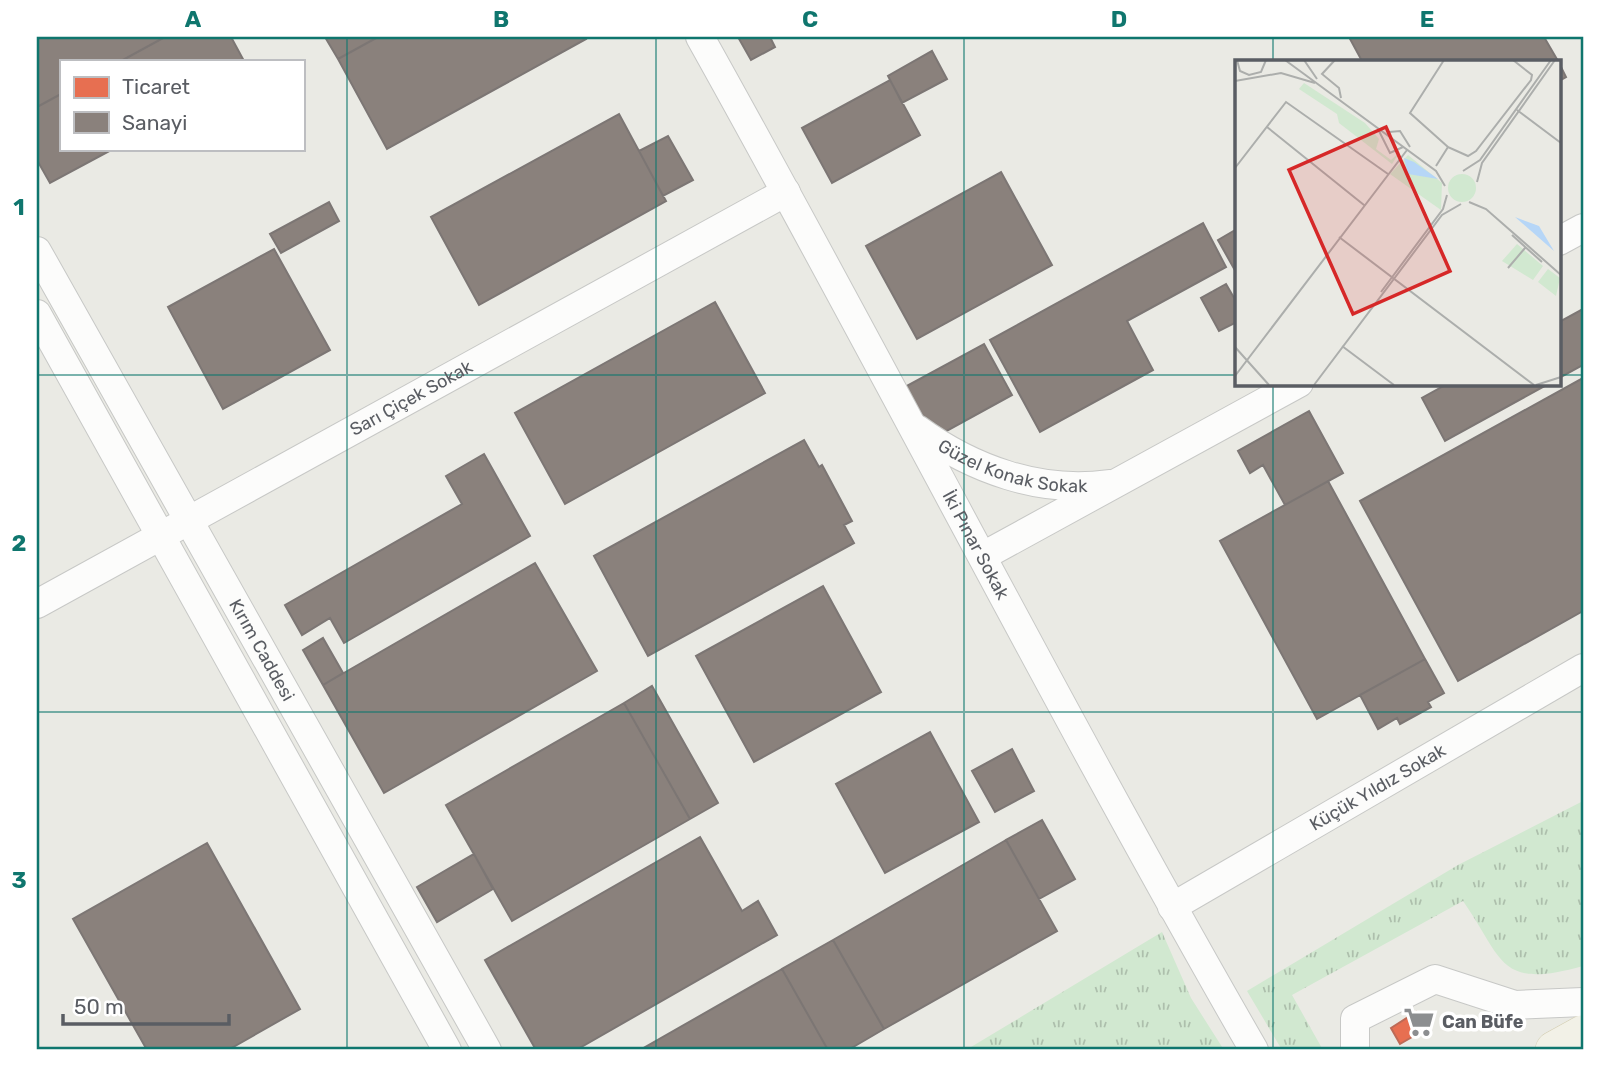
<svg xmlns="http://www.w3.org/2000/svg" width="1620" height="1087" font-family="Rubik,sans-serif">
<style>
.grass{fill:url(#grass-tufts)}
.shops{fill:#e76f51;stroke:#bd6a56;stroke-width:2}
.industry{fill:#8a817c;stroke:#7c7674;stroke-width:2}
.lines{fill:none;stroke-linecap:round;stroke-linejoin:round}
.minor-casing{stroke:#c7c8c6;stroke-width:30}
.major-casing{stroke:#d3cdb1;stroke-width:38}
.minor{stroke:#fcfcfb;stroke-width:28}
.major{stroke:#f2f1e7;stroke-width:37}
.grid{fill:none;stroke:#0f766e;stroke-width:2;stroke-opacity:0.55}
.labels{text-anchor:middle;stroke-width:7;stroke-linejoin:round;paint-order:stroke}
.street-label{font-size:18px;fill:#5a5d63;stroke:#fff}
.poi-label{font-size:18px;font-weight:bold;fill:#5a5d63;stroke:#fff;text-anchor:start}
.inset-road{fill:none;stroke:#acaeac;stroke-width:2}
.view{fill:#d62828;fill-opacity:0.15;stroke:#d62828;stroke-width:3.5}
.inset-edge{fill:none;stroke:#5a5d63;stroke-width:3.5}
.neatline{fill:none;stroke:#0f766e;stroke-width:2.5}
.grid-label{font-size:23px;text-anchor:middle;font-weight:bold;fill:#0f766e}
</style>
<defs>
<pattern id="grass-tufts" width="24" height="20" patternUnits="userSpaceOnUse" patternTransform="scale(1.75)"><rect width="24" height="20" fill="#d1e8d0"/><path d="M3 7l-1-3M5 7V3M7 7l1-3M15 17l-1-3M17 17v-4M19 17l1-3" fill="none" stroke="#adbfac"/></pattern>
</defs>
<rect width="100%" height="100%" fill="#eaeae4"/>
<!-- grass -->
<path class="grass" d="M 1583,801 L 1583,966 C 1498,990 1504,960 1463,901 L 1292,995 L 1323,1050 L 1282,1050 L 1247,991 L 1458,865 Z
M 1162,932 L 1191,998 L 1224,1050 L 966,1050 Z"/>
<!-- shops -->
<path class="shops" d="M 1416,1012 L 1426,1029 L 1400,1044 L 1391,1028 Z"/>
<!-- industry -->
<path class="industry" d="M 37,37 L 165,37 L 121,61 L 61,61 L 61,94 L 37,107 Z
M 165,37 L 231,37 L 244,61 L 121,61 Z
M 325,37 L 378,37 L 338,59 Z
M 378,37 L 585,37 L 586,39 L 387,149 L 338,59 Z
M 738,37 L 770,37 L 775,47 L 751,60 Z
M 1349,37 L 1544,37 L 1558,61 L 1362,61 Z
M 932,51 L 947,79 L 902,103 L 888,76 Z
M 1559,63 L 1566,77 L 1559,81 Z
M 890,80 L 920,135 L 832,183 L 802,128 Z
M 61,94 L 61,149 L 113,149 L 50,183 L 37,160 L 37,107 Z
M 619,114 L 666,201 L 479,305 L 431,217 Z
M 668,136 L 693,180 L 663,196 L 639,151 Z
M 1001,172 L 1052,265 L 917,339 L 866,246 Z
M 329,202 L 339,221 L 281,253 L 270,234 Z
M 1203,223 L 1226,267 L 1127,321 L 1153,370 L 1040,432 L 990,340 Z
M 1237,229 L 1237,274 L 1218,240 Z
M 274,249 L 330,350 L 223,409 L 168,307 Z
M 1226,284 L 1237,303 L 1237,322 L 1219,331 L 1201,298 Z
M 715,302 L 765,393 L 565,504 L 515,413 Z
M 1583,309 L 1583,365 L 1559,378 L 1559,322 Z
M 984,344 L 1012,395 L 934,438 L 905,387 Z
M 1583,378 L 1583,611 L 1458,681 L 1360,501 Z
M 1449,383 L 1550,383 L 1445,441 L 1422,398 Z
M 1309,411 L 1343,473 L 1285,505 L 1263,465 L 1250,473 L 1238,451 Z
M 804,440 L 819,467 L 822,465 L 852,521 L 844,525 L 854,543 L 648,656 L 594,556 Z
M 484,454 L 530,536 L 344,643 L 330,618 L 302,635 L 285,605 L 462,504 L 446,476 Z
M 1328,481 L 1425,659 L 1317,719 L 1220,541 Z
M 535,563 L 597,671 L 384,793 L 323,685 Z
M 823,586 L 881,692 L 754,762 L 696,656 Z
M 323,638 L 343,673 L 323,685 L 303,650 Z
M 1425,659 L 1444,693 L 1428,702 L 1431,707 L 1400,724 L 1397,718 L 1378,729 L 1360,695 Z
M 652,686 L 718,803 L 690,819 L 624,703 Z
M 624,703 L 690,819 L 512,921 L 446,805 Z
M 930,732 L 979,822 L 885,873 L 836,784 Z
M 1012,749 L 1034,791 L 995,812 L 972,771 Z
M 1042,820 L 1075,879 L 1039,899 L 1006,840 Z
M 700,837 L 742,911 L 758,901 L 777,935 L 576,1050 L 536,1050 L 485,960 Z
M 1006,840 L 1057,931 L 884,1029 L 833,940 Z
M 207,843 L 300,1009 L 228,1050 L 147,1050 L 73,919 Z
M 474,854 L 493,889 L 437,922 L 417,887 Z
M 833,940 L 884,1029 L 848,1050 L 828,1050 L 782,969 Z
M 782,969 L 828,1050 L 640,1050 Z"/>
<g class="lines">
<!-- minor casing -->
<g class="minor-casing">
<g id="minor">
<path id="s1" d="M 700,37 C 888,373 1062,717 1254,1050"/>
<path d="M 1559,241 L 1583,228"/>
<path id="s2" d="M 37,251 L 487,1050"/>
<path d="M 37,314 L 447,1050"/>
<path id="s3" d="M 917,429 C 972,469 1040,494 1109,484"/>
<path d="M 983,556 L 1299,383"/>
<path id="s4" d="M 37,604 L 786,192"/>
<path id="s5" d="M 1172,907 L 1583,668"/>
<path d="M 1355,1050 L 1355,1019 L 1435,979 L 1515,1005 L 1583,1002"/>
</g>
</g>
<!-- major casing -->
<g class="major-casing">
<path id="major" d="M 1554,1050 L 1583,1034"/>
</g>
<!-- minor -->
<use href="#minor" class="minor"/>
<!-- major -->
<use href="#major" class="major"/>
</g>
<!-- grid -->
<path class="grid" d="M 347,37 L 347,1050M 656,37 L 656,1050M 964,37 L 964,1050M 1273,37 L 1273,61M 37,375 L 1237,375M 1559,375 L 1583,375M 1273,383 L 1273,1050M 37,712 L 1583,712"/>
<!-- icons -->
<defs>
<g id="supermarket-bare" transform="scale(2.415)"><path d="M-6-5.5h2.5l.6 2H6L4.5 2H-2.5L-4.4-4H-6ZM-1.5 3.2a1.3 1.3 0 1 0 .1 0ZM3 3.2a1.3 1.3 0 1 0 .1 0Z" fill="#8c8e90" stroke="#fff" stroke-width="2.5" paint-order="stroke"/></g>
</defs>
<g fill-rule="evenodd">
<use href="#supermarket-bare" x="1419" y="1022"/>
</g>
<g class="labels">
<!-- street labels -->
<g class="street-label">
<text dy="6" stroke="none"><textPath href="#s4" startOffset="427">Sarı Çiçek Sokak</textPath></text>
<text dy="6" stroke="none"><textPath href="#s3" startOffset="105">Güzel Konak Sokak</textPath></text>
<text dy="6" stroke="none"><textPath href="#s1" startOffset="578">İki Pınar Sokak</textPath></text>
<text dy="6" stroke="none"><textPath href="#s2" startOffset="458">Kırım Caddesi</textPath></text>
<text dy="6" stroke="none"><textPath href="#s5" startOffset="238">Küçük Yıldız Sokak</textPath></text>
</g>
<!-- poi labels -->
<g class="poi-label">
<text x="1442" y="1028">Can Büfe</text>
</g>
</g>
<!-- overview -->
<g transform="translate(1235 60)">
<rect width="326" height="326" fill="#eaeae4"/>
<path d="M 69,23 L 130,63 L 144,79 L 141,89 L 156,100 L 164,93 L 157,104 L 104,63 L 102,54 L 64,29 ZM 173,95 L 207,123 L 206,150 L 155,114 ZM213 128a14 14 0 1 1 28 0a14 14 0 1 1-28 0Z" fill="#d1e8d0"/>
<path d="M 282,184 L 308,206 L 298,220 L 267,201 ZM 313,209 L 325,218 L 321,236 L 303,222 Z" fill="#d1e8d0"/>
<path d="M 169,98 L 179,102 L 203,119 L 173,114 ZM 280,157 L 304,166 L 319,191 Z" fill="#b6d6f7"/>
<path class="inset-road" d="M 2,0 L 5,11 L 14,15 L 26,12 L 31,0M 50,0 L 201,111 L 210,126M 69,0 L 82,19M 100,0 L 87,14 L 104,28 L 106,38M 209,0 L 175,53 L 213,87M 0,21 L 46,13 L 80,23M 282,50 L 326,83M 32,67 L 129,145M 143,69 L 155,93 L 168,87M 154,72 L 165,71 L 175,87M 201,106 L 213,87 L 233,96 L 241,91 L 296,20 L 297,15 L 278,0M 0,108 L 51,42 L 153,114M 228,111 L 245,100 L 316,0M 242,122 L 247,103 L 320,0M 234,142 L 251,149 L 326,215M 277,175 L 307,202M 104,177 L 299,325M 273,208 L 290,188M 146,232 L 208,149 L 212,135M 107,286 L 159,325M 0,287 L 34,325M 0,316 L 172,90M 79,325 L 207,155 L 226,144M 301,325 L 326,317"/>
<path class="view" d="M 151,67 L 215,211 L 118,254 L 54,110 Z"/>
<rect width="326" height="326" class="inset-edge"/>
</g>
<!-- border -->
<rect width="1620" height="1087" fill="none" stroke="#ffffff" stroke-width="77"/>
<!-- legend -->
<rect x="60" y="60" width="245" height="91" fill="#ffffff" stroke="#bdbec1" stroke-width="2"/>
<rect x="74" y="77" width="35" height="21" fill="#e76f51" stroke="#bdbec1" stroke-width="2"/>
<text x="122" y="94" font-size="21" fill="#5a5d63">Ticaret</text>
<rect x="74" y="112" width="35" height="21" fill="#8a817c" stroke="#bdbec1" stroke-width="2"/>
<text x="122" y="130" font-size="21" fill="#5a5d63">Sanayi</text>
<!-- scale -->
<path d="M63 1014v10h166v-10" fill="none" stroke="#5a5d63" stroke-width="3.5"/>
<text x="74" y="1014" font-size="21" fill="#5a5d63" stroke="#ffffff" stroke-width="5" paint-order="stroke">50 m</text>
<rect x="38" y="38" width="1544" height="1010" class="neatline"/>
<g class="grid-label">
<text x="193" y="27">A</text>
<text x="501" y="27">B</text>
<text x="810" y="27">C</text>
<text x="1119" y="27">D</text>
<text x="1427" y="27">E</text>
<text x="19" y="215">1</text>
<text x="19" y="551">2</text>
<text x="19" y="888">3</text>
</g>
</svg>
